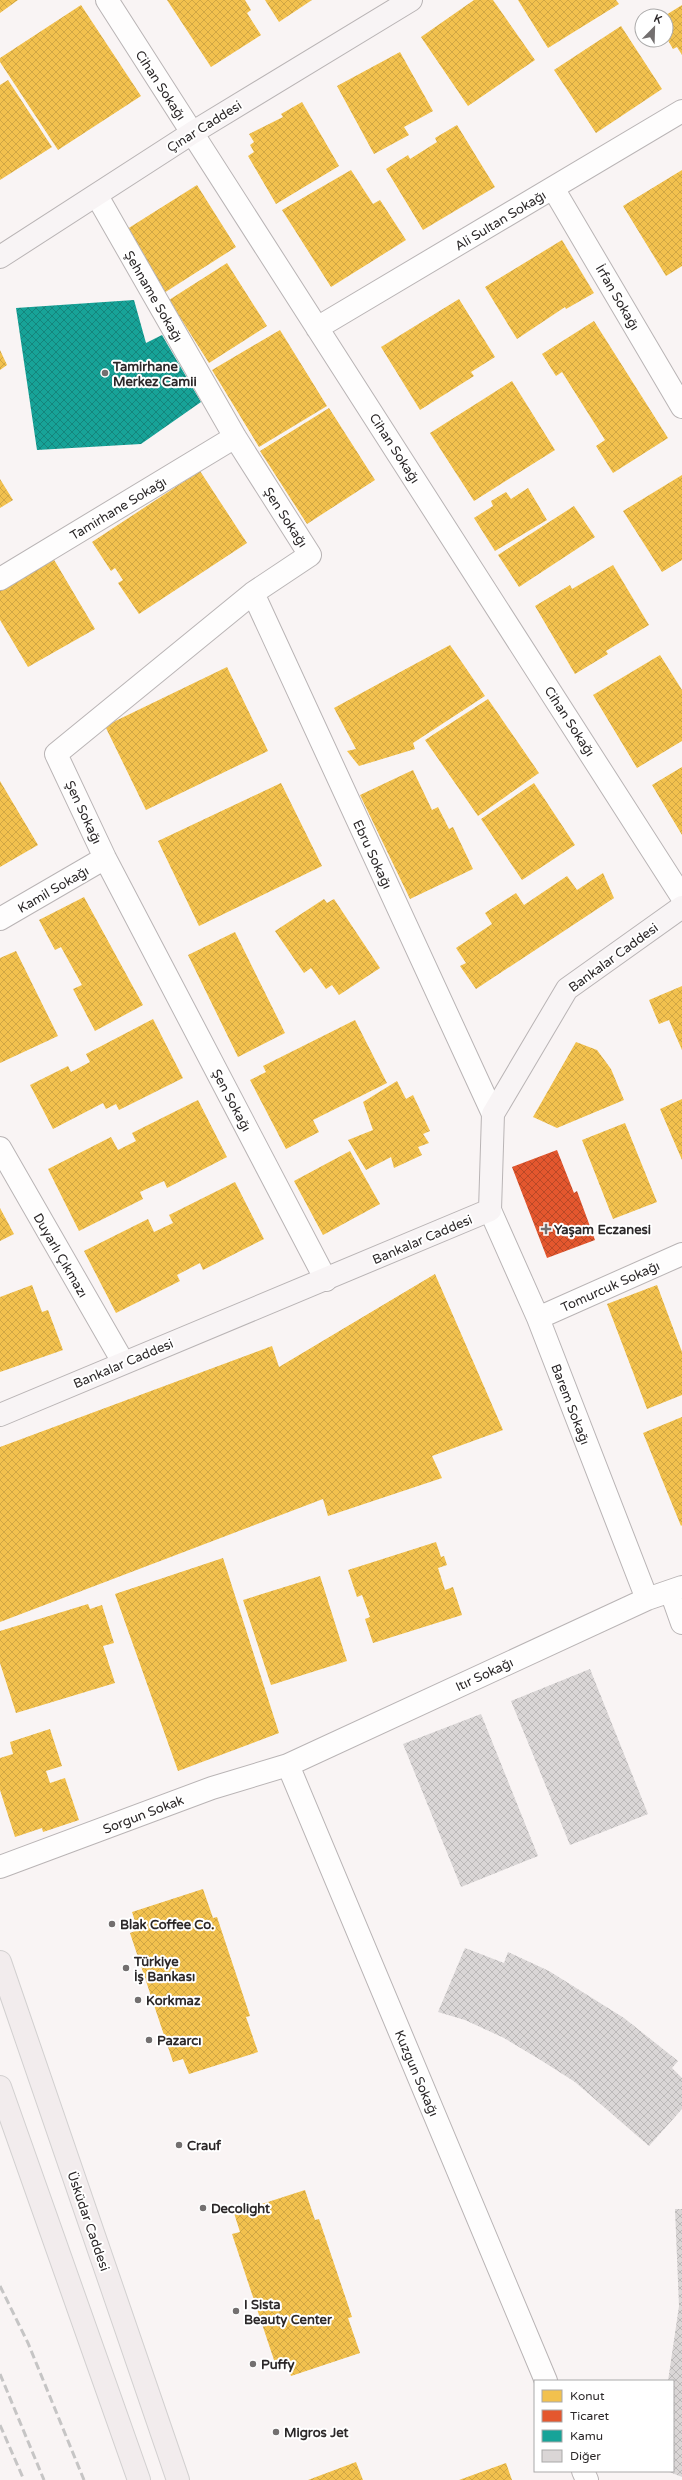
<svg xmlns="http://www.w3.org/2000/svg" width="682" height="2480" font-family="'Varela Round',sans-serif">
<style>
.homes{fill:url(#homes-cross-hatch)}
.shops{fill:url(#shops-cross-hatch)}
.public{fill:url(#public-cross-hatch)}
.building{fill:url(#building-cross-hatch)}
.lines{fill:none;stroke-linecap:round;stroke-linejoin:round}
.street-casing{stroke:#b9b4b5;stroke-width:24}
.secondary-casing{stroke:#b9b4b5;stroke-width:24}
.primary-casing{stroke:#d2d0d0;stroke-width:24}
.street{stroke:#fefdfd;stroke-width:22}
.secondary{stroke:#f8f4f5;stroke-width:22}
.primary{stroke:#f2eced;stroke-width:22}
.rail{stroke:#c6c5c5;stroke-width:3;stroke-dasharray:8 4;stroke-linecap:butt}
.poi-dot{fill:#736f6f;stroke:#fff;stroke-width:1.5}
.labels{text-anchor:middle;stroke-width:4;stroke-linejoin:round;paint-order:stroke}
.street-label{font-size:13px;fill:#2b2728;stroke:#fff}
.poi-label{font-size:13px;font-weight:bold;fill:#2b2728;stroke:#fff;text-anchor:start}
</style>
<defs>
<pattern id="homes-cross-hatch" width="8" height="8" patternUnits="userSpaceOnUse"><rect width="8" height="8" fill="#f2c14e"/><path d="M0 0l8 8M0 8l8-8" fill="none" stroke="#d0a644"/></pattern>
<pattern id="shops-cross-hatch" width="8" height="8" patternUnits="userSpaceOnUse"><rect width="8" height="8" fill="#e4572e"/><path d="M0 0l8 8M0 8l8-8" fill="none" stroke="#b94827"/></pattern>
<pattern id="public-cross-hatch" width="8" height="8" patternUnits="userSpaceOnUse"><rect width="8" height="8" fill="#17a398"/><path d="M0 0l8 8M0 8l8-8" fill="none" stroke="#15857c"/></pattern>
<pattern id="building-cross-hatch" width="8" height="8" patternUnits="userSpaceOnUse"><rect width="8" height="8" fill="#dad6d6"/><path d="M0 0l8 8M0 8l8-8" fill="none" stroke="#bbb8b8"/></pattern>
</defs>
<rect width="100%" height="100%" fill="#f9f4f4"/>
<!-- homes -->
<path class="homes" d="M 0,0 L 18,0 L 0,13 Z
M 167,0 L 245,0 L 251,10 L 247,13 L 261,35 L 211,67 Z
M 265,0 L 312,0 L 279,22 Z
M 474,0 L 493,0 L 535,60 L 468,106 L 421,37 Z
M 518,0 L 616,0 L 619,4 L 548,48 Z
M 81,5 L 141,96 L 58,150 L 0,62 L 0,58 Z
M 682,5 L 682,55 L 677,47 L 673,49 L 666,37 L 666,15 Z
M 621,26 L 662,89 L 596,133 L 554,70 Z
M 400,52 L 433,111 L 404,127 L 409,135 L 374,154 L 337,86 Z
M 8,80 L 52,147 L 0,180 L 0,85 Z
M 302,102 L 339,166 L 276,204 L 248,156 L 254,152 L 250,145 L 254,142 L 249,134 L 283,117 L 281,114 Z
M 457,125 L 495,187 L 423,230 L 386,169 L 408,155 L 410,159 L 437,142 L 435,138 Z
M 351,170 L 373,204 L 380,200 L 406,240 L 331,287 L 282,210 Z
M 682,170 L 682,266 L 666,276 L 623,206 Z
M 197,185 L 236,247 L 164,293 L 124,231 Z
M 562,240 L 594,293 L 566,309 L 565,307 L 517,339 L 485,287 Z
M 227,263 L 267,326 L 209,363 L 169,300 Z
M 459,299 L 495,357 L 471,372 L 474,376 L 420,410 L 381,347 Z
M 594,321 L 668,438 L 613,473 L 596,446 L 605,440 L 562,372 L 556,376 L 542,354 Z
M 280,330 L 327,406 L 259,447 L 212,370 Z
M 0,350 L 7,365 L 0,370 Z
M 512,381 L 555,450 L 474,501 L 430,433 Z
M 329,408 L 375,480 L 307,524 L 260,451 Z
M 200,471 L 247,543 L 139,614 L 118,583 L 123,580 L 115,568 L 111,571 L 92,542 Z
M 682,475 L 682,560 L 662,572 L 623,511 Z
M 0,479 L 13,500 L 0,508 Z
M 528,488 L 547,520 L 495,551 L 474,518 L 493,506 L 491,501 L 506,492 L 511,499 Z
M 574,506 L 595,537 L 519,587 L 498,555 Z
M 53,558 L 95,629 L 28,667 L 0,620 L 0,588 Z
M 613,565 L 649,625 L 606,651 L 608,654 L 575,674 L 535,606 L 570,585 L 572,589 Z
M 450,645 L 485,696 L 413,743 L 415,749 L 359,766 L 347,751 L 356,749 L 334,708 Z
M 660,655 L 682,690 L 682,741 L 637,768 L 593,695 Z
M 227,667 L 268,751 L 146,810 L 105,726 Z
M 488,699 L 539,773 L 478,816 L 425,740 Z
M 682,767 L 682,835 L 652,785 Z
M 413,770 L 432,810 L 438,807 L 449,829 L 453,827 L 473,869 L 410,899 L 360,795 Z
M 0,781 L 38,845 L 0,867 Z
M 281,783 L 322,866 L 199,926 L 158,841 Z
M 534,783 L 575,845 L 522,880 L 481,819 Z
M 603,873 L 614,898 L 476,989 L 460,966 L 466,963 L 456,948 L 492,924 L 485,913 L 516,893 L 524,905 L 567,876 L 577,890 Z
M 84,897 L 143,1005 L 95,1031 L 73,989 L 82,985 L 61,947 L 55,950 L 39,920 Z
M 324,899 L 327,903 L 334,899 L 380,968 L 339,995 L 332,985 L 326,989 L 311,968 L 304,973 L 275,931 Z
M 235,932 L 285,1033 L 238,1057 L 188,955 Z
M 16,951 L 58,1036 L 0,1063 L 0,958 Z
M 682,986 L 682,1050 L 669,1020 L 659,1024 L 649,1000 Z
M 153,1019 L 183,1078 L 119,1110 L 116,1104 L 106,1109 L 103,1103 L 53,1129 L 30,1085 L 68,1066 L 71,1072 L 90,1062 L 86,1054 Z
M 355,1020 L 387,1083 L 313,1120 L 319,1132 L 286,1149 L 250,1080 L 266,1072 L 263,1066 Z
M 576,1042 L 597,1050 L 611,1069 L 624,1100 L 557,1128 L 533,1117 Z
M 397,1081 L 406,1099 L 413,1095 L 430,1131 L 423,1134 L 429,1143 L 418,1147 L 422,1155 L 394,1168 L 391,1157 L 366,1170 L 348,1140 L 373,1130 L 363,1102 Z
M 682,1099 L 682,1160 L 660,1109 Z
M 198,1100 L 227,1157 L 167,1188 L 164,1181 L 140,1192 L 143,1199 L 79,1231 L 48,1169 L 111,1137 L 118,1150 L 136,1141 L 132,1133 Z
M 625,1123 L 657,1202 L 613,1219 L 582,1140 Z
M 350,1151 L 380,1204 L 323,1235 L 294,1181 Z
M 235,1182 L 264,1239 L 203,1270 L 200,1263 L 177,1275 L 180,1281 L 116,1313 L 84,1251 L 148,1219 L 154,1232 L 173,1223 L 169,1215 Z
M 0,1208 L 14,1234 L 0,1241 Z
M 435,1274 L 503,1430 L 432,1456 L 442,1478 L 328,1516 L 323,1499 L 0,1622 L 0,1447 L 272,1346 L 279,1367 Z
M 32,1285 L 42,1312 L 48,1310 L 63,1350 L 0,1372 L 0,1297 Z
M 657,1285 L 682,1352 L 682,1395 L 647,1409 L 607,1304 Z
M 682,1417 L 682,1525 L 681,1526 L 643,1433 Z
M 436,1542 L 441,1557 L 444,1556 L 447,1565 L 438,1568 L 445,1590 L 453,1587 L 462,1615 L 373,1643 L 365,1619 L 370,1617 L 362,1595 L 357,1597 L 348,1570 Z
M 223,1558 L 279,1733 L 178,1771 L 115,1594 Z
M 320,1576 L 347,1661 L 271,1685 L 243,1600 Z
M 88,1604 L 90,1609 L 102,1605 L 114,1643 L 103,1646 L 115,1683 L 16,1713 L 0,1663 L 0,1631 Z
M 50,1729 L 62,1766 L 46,1771 L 50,1783 L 65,1778 L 79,1820 L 43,1832 L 42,1828 L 15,1837 L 0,1790 L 0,1758 L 13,1754 L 10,1742 Z
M 203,1889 L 213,1918 L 217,1917 L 250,2016 L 246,2017 L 258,2052 L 189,2074 L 183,2059 L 173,2062 L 130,1933 L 138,1930 L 132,1912 Z
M 305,2190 L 315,2220 L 319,2219 L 347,2302 L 352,2317 L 348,2318 L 360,2353 L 291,2376 L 286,2360 L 275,2363 L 232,2234 L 240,2232 L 234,2213 Z
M 356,2462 L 363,2480 L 308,2480 Z
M 506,2463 L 512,2480 L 459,2480 Z"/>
<!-- shops -->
<path class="shops" d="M 557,1150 L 574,1193 L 577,1191 L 595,1240 L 547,1258 L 512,1167 Z"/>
<!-- public -->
<path class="public" d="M 134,300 L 146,343 L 162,335 L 201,402 L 141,444 L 37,450 L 16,308 Z"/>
<!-- building -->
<path class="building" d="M 590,1669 L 648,1814 L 570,1845 L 511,1701 Z
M 481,1714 L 538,1856 L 461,1887 L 403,1744 Z
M 465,1948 L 504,1963 L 508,1952 L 549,1971 L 624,2018 L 678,2061 L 672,2068 L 682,2078 L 682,2109 L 649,2146 L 575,2082 L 539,2059 L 504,2038 L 465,2020 L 438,2012 Z
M 675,2209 L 682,2209 L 682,2477 L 667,2471 L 673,2471 L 673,2381 L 668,2381 L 679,2306 Z"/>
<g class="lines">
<!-- street casing -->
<g class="street-casing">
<path id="street" d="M 107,0 L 682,897
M 553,188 L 682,407
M 97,196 L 235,437 L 310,555 L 253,593 L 56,754 L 105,858 L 326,1280
M 317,328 L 682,111
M 0,579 L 235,437
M 253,593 L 493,1114
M 0,919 L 105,858
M 0,1148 L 123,1362
M 490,1210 L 538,1318 L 647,1599
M 538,1318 L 682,1254
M 671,1592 L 682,1623
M 288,1765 L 546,2381
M 0,1867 L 212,1788 L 288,1765 L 647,1599 L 682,1587
M 583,2471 L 587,2480"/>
</g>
<!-- secondary casing -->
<g class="secondary-casing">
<path id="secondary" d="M 0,257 L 192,133 L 411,0
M 0,1415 L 490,1210 L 493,1114 L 567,989 L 682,907"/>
</g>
<!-- primary casing -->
<g class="primary-casing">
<path id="primary" d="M 0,1962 L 178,2480
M 0,2087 L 139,2480"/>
</g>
<!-- street -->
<use href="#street" class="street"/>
<!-- secondary -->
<use href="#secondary" class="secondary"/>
<!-- primary -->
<use href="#primary" class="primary"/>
<!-- rail -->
<path class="rail" d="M 0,2286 L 28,2343 L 84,2480
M 0,2374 L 44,2480
M 0,2425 L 24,2480"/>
</g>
<!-- markers -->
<g class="poi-dot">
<circle cx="105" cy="373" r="4"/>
<path d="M544 1223h4v4h4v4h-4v4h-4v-4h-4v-4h4z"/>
<circle cx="112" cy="1924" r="4"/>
<circle cx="126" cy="1968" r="4"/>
<circle cx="138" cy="2000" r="4"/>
<circle cx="149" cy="2040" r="4"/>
<circle cx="179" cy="2145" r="4"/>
<circle cx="203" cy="2208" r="4"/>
<circle cx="236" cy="2311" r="4"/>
<circle cx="253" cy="2364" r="4"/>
<circle cx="276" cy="2432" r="4"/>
</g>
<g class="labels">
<!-- street labels -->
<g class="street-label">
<text transform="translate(161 85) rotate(57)" y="5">Cihan Sokağı</text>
<text transform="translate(204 126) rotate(-32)" y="5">Çınar Caddesi</text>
<text transform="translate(500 220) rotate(-31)" y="5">Ali Sultan Sokağı</text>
<text transform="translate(154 296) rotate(60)" y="5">Şehname Sokağı</text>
<text transform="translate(618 297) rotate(60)" y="5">İrfan Sokağı</text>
<text transform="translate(395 448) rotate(57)" y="5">Cihan Sokağı</text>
<text transform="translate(118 508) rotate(-31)" y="5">Tamirhane Sokağı</text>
<text transform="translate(286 517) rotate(57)" y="5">Şen Sokağı</text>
<text transform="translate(570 721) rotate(57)" y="5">Cihan Sokağı</text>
<text transform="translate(84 812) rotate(65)" y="5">Şen Sokağı</text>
<text transform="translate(373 854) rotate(65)" y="5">Ebru Sokağı</text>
<text transform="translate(53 889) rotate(-30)" y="5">Kamil Sokağı</text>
<text transform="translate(613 957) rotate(-36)" y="5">Bankalar Caddesi</text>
<text transform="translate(232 1100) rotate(62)" y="5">Şen Sokağı</text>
<text transform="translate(422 1239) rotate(-23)" y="5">Bankalar Caddesi</text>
<text transform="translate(61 1255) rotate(60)" y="5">Duyarlı Çıkmazı</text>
<text transform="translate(610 1286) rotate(-24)" y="5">Tomurcuk Sokağı</text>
<text transform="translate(123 1363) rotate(-23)" y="5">Bankalar Caddesi</text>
<text transform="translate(571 1404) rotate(69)" y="5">Barem Sokağı</text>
<text transform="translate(484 1674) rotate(-25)" y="5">Itır Sokağı</text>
<text transform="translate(143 1814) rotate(-21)" y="5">Sorgun Sokak</text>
<text transform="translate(417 2073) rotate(67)" y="5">Kuzgun Sokağı</text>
<text transform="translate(89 2221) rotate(71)" y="5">Üsküdar Caddesi</text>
</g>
<!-- poi labels -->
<g class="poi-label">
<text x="113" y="371">Tamirhane<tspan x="113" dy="15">Merkez Camii</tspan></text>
<text x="554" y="1234">Yaşam Eczanesi</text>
<text x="120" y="1929">Blak Coffee Co.</text>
<text x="134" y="1966">Türkiye<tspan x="134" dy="15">İş Bankası</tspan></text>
<text x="146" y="2005">Korkmaz</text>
<text x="157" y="2045">Pazarcı</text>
<text x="187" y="2150">Crauf</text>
<text x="211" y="2213">Decolight</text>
<text x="244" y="2309">I Sista<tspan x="244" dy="15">Beauty Center</tspan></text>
<text x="261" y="2369">Puffy</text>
<text x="284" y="2437">Migros Jet</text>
</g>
</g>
<!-- legend -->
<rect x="534" y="2380" width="140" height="92" fill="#ffffff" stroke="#aaa9a9"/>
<rect x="542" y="2390" width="20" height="12" fill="#f2c14e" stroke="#aaa9a9"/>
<text x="570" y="2400" font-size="12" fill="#2b2728">Konut</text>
<rect x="542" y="2410" width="20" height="12" fill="#e4572e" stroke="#aaa9a9"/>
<text x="570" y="2420" font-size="12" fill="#2b2728">Ticaret</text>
<rect x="542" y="2430" width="20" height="12" fill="#17a398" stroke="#aaa9a9"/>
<text x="570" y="2440" font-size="12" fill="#2b2728">Kamu</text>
<rect x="542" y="2450" width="20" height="12" fill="#dad6d6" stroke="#aaa9a9"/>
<text x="570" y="2460" font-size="12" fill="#2b2728">Diğer</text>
<!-- north arrow -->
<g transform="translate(654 28) rotate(23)"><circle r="19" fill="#ffffff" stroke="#aaa9a9"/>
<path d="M0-3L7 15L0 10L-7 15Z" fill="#736f6f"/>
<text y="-6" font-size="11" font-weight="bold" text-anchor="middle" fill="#2b2728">K</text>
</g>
</svg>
